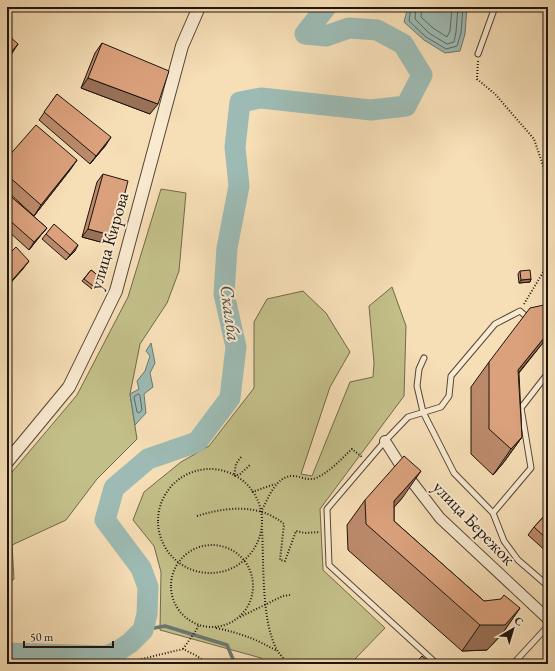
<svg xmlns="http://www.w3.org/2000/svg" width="555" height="671" font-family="'EB Garamond',serif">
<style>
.green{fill:#c3bf89;stroke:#706a4c}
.water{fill:#9dbbb4;stroke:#6a7872}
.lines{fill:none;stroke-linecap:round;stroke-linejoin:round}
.shore{stroke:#5e6861;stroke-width:1}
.stream{stroke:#6a7872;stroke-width:3.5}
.river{stroke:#9dbbb4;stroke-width:21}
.service-casing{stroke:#544638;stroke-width:7}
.minor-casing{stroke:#544638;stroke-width:12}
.tertiary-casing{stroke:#544638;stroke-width:14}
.path{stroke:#1e140e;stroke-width:2;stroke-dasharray:1 2;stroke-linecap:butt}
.service{stroke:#f9ead0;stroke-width:5}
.minor{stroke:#f9ead0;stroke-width:10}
.tertiary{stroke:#f9ead0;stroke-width:12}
.wall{fill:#bb8a6b;stroke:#1e140e}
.shaded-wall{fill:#997157;stroke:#1e140e}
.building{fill:#daa17c;stroke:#1e140e}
.labels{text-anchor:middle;stroke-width:4;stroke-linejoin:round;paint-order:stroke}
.street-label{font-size:18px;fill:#1e140e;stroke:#f9ead0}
.water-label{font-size:19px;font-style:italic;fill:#4a4e48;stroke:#f9ead0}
</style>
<rect width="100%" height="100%" fill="#f6deb6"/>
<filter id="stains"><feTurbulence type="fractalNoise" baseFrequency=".005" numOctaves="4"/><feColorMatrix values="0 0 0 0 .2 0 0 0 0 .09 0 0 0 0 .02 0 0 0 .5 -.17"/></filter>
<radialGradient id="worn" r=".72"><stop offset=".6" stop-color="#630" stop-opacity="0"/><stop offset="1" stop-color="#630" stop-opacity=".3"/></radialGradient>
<!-- green -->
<path class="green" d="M 161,189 L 186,193 L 179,271 L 167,303 L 140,344 L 130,394 L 137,439 L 97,479 L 66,520 L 12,545 L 14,579 L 7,584 L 7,478 L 77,395 L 128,297 Z
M 392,287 L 406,326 L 404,396 L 320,509 L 323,570 L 385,628 L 355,659 L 360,664 L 269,664 L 261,658 L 160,630 L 161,572 L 154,546 L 133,520 L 144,492 L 181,462 L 209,446 L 254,388 L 254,322 L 267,299 L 303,291 L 326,313 L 350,352 L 330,387 L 301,474 L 312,476 L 350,382 L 373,377 L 374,363 L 369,306 Z"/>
<!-- water -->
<path class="water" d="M 408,7 L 467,7 L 465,34 L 460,51 L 445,53 L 424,40 L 404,22 Z
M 151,343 L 155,363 L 150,373 L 153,387 L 144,394 L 146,413 L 135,425 L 130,394 L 139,389 L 137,381 L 145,371 L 150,356 L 146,351 Z"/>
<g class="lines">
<!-- shore -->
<path class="shore" d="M 411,7 L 409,21 L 426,37 L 446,49 L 457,46 L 461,33 L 463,7
M 416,7 L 415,19 L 429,33 L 447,44 L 454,42 L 456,32 L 458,7
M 422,7 L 421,17 L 433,28 L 447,37 L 450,31 L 452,7
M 139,394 L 140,396 L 142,410 L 139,413 L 137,412 L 134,397 Z"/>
<!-- stream -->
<path class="stream" d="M 143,630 L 165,626 L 227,645 L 235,664"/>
<!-- river -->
<path class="river" d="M 7,653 L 106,656 L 118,651 L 130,643 L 143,630 L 147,614 L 148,587 L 141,568 L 105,520 L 114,488 L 148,459 L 197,442 L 230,398 L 236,347 L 224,294 L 227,248 L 239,186 L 235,147 L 240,102 L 261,98 L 371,110 L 406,106 L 422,75 L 403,44 L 377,30 L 349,28 L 326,36 L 305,34 L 326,7"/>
<!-- service casing -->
<g class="service-casing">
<path id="service" d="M 478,54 L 495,7
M 424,358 L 419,369 L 417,386 L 423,412 L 454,473 L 493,513
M 548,373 L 521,408 L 531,468 L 493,513 L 504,541 L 518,560 L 548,586
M 437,664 L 329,565 L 327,509 L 385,441 L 408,417 L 441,407 L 449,396 L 451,376 L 495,324 L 520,311 L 529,319
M 513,664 L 548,626"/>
</g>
<!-- minor casing -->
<g class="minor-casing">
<path id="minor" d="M 385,441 L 406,474 L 440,518 L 548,619"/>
</g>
<!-- tertiary casing -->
<g class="tertiary-casing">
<path id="tertiary" d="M 7,462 L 69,387 L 116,291 L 182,46 L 199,7"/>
</g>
<!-- path -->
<path class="path" d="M 478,61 L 477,79 L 495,94 L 534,139 L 548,180
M 548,255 L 548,262
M 524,304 L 548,264
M 241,457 L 236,464 L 234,476 L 240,474 L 250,465
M158 521a52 52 0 1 1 104 0a52 52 0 1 1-104 0Z
M 252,492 L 275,484
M 261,512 C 268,499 276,474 295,476 C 302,477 308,481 316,478 C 330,472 341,459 352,449 L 362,457
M 197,516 C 226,507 259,503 284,524 L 280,560 L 285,561 L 296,531 L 305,533 L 320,532
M 262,529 C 264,562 261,621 277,650 C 280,655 285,660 289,664
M171 586a41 41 0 1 1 82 0a41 41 0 1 1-82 0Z
M 240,617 L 283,596 L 290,595
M 216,628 C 240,633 256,639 277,651
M 183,649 L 195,632 L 199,625
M 121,664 L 183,649 L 197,656 L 208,664"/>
<!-- service -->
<use href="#service" class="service"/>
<!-- minor -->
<use href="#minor" class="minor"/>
<!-- tertiary -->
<use href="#tertiary" class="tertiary"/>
</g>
<!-- wall -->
<path class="wall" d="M 102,43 L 150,114 L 81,88 L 95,53 Z
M 548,70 L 548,75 L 545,74 Z
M 57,94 L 106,145 L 90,164 L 39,120 Z
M 7,158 L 77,160 L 70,170 L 34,216 L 7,191 Z
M 103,174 L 114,236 L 108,244 L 82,237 L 97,182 Z
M 7,193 L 47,228 L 41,235 L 29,250 L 7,230 Z
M 46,234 L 75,251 L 66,260 L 42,239 Z
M 91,270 L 100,277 L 92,289 L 82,281 Z
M 520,271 L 531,279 L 530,282 L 519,283 L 518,274 Z
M 548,309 L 548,335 L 542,344 L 519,373 L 522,437 L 504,462 L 493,475 L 471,454 L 471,387 L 489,362 Z
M 403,497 L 394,507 L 394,521 L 484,601 L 520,608 L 502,634 L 487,650 L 462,651 L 348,550 L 347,525 L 365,500 Z
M 548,512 L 548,553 L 528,535 L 534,527 Z"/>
<!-- shaded-wall -->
<path class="shaded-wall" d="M 32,7 L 45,7 L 42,11 Z
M 18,44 L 11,55 L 7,59 L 7,57 Z
M 88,78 L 158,104 L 150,114 L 81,88 Z
M 111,137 L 106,145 L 90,164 L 96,156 Z
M 77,160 L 70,170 L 34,216 L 41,205 Z
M 47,228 L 41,235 L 29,250 L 34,242 Z
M 88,229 L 114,236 L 108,244 L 82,237 Z
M 78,245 L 75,251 L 66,260 Z
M 29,261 L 23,269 L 7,287 L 7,286 Z
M 531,279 L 530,282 L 519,283 L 521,280 Z
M 548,333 L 548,335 L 542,344 L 500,395 L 518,370 Z
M 522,437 L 504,462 L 493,475 L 511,449 Z
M 421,471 L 403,497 L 377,527 L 394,501 Z
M 520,608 L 502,634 L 487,650 L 462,651 L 480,625 Z"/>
<!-- building -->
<path class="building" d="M 7,34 L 18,44 L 7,57 Z
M 102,43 L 169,71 L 158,104 L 88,78 Z
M 57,94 L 111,137 L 96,156 L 44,112 Z
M 36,125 L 77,160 L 41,205 L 7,175 L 7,158 Z
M 103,174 L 128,181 L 114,236 L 88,229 Z
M 7,193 L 47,228 L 34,242 L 7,218 Z
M 54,224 L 78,245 L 70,255 L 46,234 Z
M 16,247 L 29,261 L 7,286 L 7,256 Z
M 91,270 L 100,277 L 93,286 L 84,279 Z
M 530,270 L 531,279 L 521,280 L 520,271 Z
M 544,305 L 548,309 L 548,333 L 518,370 L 522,437 L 511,449 L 489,429 L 489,362 L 530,308 Z
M 404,456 L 421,471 L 394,501 L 394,521 L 484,601 L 501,599 L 504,595 L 520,608 L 505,625 L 480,625 L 366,524 L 365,500 Z
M 548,512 L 548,540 L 534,527 Z
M 422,656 L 431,664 L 415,664 Z"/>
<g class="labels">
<!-- street labels -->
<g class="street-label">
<text transform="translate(109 241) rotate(-74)" y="6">улица Кирова</text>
<text transform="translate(474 523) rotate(46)" y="6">улица Бережок</text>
</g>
<!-- water labels -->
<g class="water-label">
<text transform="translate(231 313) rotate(82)" y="7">Скалба</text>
</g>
</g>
<!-- margin -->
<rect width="555" height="671" fill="none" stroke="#f6deb6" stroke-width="24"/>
<rect x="8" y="8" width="539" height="655" fill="none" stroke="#1e140e" stroke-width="2"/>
<rect x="12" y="12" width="531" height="647" fill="none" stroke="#1e140e"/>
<!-- north arrow -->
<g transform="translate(513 629) rotate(38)" stroke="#f9ead0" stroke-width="3" paint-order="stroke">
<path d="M0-3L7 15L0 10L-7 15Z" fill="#1e140e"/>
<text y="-6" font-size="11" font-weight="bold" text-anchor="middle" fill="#1e140e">С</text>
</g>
<!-- scale -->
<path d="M24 641v6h89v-6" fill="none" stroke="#1e140e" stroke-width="2"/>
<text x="30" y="641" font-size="12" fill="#1e140e" stroke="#f9ead0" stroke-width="3" paint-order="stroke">50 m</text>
<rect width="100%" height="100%" filter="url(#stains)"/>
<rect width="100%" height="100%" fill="url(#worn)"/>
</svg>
